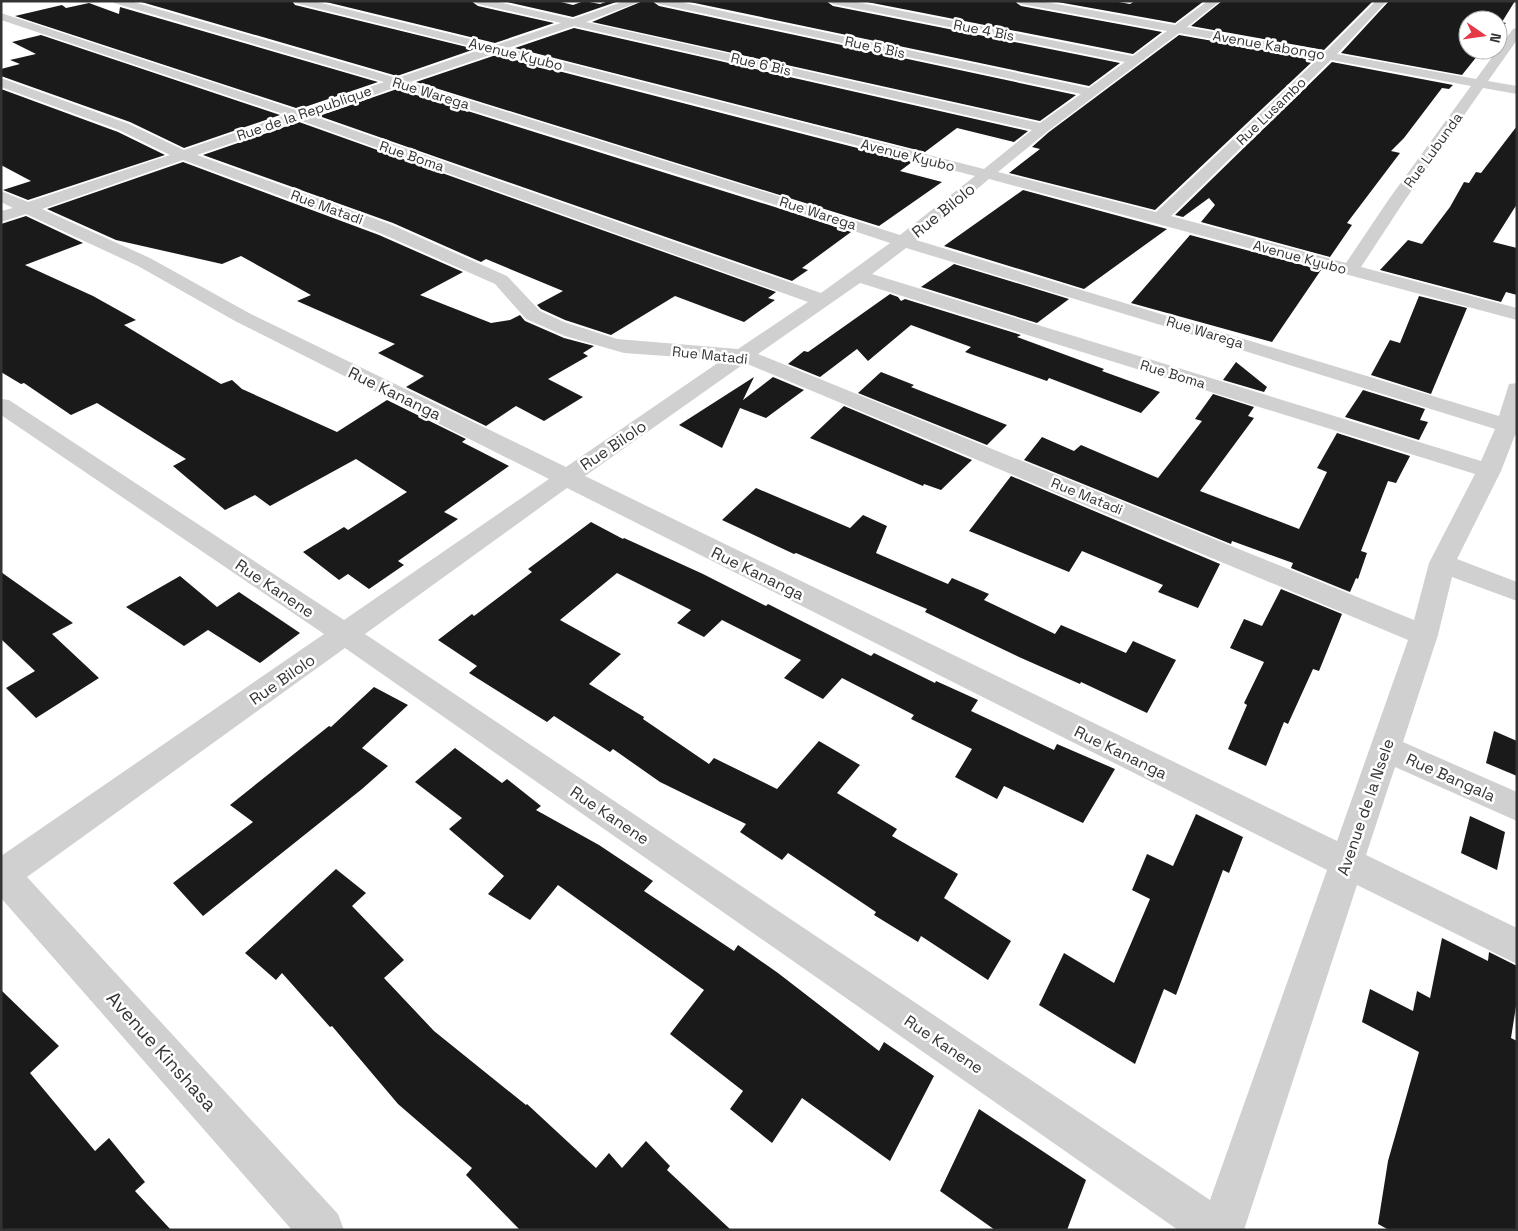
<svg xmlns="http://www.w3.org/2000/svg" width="1518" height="1231" font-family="'Space Grotesk',sans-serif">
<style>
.building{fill:#1a1a1a}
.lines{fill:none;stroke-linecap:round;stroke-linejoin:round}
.minor{fill:#d0d0d0;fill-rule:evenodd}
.labels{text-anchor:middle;stroke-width:5;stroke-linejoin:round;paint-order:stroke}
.far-street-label{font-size:14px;fill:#333;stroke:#fff}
.street-label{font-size:16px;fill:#333;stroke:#fff}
.near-street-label{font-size:19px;fill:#333;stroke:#fff}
</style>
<rect width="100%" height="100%" fill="#fff"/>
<!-- building -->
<path class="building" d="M 138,1 L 292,1 L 295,5 L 475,49 L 397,76 Z
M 322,1 L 471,1 L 478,6 L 554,23 L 495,43 Z
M 503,1 L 557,1 L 573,5 L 584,1 L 600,4 L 609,1 L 619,1 L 573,17 Z
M 643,1 L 652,1 L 659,6 L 1076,95 L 1040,121 L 592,22 Z
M 685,1 L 826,1 L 833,6 L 1120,63 L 1089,86 Z
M 862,1 L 1014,1 L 1021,6 L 1162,32 L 1133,54 Z
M 1052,1 L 1113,1 L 1130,4 L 1135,1 L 1204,1 L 1175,23 Z
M 1222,1 L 1373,1 L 1324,50 L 1191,26 Z
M 1389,1 L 1515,1 L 1502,22 L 1506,23 L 1498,32 L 1498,20 L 1468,20 L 1468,50 L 1482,50 L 1462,75 L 1341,53 Z
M 89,3 L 119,14 L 120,7 L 378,82 L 299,109 L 15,16 L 62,5 L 66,8 Z
M 574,28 L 1028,131 L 1014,142 L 957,128 L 925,152 L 515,48 Z
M 41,35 L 280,115 L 184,148 L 130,122 L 1,76 L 1,69 L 20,64 L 10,60 L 36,54 L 12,42 Z
M 1179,35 L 1315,59 L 1155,210 L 1009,173 L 1040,149 L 1032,147 L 1049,132 Z
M 496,55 L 912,162 L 900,171 L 942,182 L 879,226 L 416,82 Z
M 1332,62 L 1453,85 L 1449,89 L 1442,88 L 1404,138 L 1391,151 L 1400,153 L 1347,223 L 1352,225 L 1330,257 L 1201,222 L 1215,205 L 1209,198 L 1183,217 L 1175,215 Z
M 1,89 L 118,132 L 165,155 L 28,200 L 3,190 L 31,181 L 1,165 Z
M 397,89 L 778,208 L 851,232 L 802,268 L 808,270 L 792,281 L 319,116 Z
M 299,122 L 776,292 L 768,298 L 775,300 L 744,322 L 675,296 L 611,335 L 565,320 L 541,309 L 537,305 L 563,291 L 486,259 L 481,262 L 393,223 L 203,155 Z
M 1517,126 L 1517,204 L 1493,242 L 1517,248 L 1517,295 L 1506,292 L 1501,302 L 1380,270 L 1408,240 L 1422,244 L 1450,207 L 1464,182 L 1469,183 L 1476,172 L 1481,173 Z
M 183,162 L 379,235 L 463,272 L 420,295 L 491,323 L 510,320 L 520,315 L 525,321 L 564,338 L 594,346 L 583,353 L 588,356 L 548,379 L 583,397 L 544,421 L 516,406 L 486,426 L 406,387 L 424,376 L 378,353 L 395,344 L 297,301 L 311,295 L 241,256 L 222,264 L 116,240 L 47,209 Z
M 1023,190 L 1167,229 L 1084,289 L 944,246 Z
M 26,216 L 83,243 L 25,265 L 93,296 L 136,320 L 124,325 L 221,384 L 232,380 L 242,389 L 337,432 L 387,400 L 466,439 L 462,442 L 509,466 L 444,512 L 458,519 L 398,561 L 404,565 L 369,589 L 348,574 L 339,580 L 303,552 L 344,527 L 348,530 L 407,492 L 356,459 L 270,506 L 255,495 L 225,510 L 173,466 L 186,459 L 97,403 L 71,415 L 24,383 L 21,384 L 1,372 L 1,224 Z
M 1190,235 L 1321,270 L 1272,342 L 1131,303 Z
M 954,264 L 1069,299 L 1037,323 L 921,287 Z
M 890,294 L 898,297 L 901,301 L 905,299 L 1021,335 L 1017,337 L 1104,369 L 1102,371 L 1160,392 L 1141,413 L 1049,378 L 1047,381 L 965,352 L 971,347 L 911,325 L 868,361 L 857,349 L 820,377 L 788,364 L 804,351 L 808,352 Z
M 1419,296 L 1467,308 L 1431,394 L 1371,375 L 1390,340 L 1400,343 Z
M 1236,362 L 1267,387 L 1264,392 L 1223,380 Z
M 881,372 L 914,385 L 911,387 L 1007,425 L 987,445 L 858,393 Z
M 754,377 L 743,400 L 773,377 L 804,390 L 766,418 L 740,408 L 722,448 L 679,425 Z
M 1363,390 L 1425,409 L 1420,420 L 1428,422 L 1419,440 L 1345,417 Z
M 1213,394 L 1254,407 L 1248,416 L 1254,418 L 1200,491 L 1299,529 L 1327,472 L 1317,468 L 1337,433 L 1410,456 L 1396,483 L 1388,481 L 1361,551 L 1367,553 L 1358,579 L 1356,578 L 1350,592 L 1291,568 L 1293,563 L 1232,541 L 1231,544 L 1024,460 L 1042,437 L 1074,451 L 1081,445 L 1158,478 L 1202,421 L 1195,419 Z
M 844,406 L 972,460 L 941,490 L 924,484 L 923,486 L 810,438 Z
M 1011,476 L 1220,564 L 1198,608 L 1158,592 L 1163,585 L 1082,551 L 1069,572 L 969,531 Z
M 756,488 L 850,528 L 863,515 L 887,526 L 876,553 L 948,584 L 952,578 L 989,594 L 984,600 L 1055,634 L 1061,625 L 1126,653 L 1133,641 L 1176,660 L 1147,713 L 1081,682 L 1080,684 L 1019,657 L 925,612 L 927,609 L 796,553 L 794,554 L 722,520 Z
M 591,522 L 623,539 L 624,538 L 703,574 L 766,606 L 768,604 L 871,656 L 874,653 L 935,683 L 936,681 L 978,700 L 971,711 L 1054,750 L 1057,744 L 1115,769 L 1083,823 L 1004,786 L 997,799 L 955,777 L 972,749 L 911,719 L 914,715 L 842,678 L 823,699 L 784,678 L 801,660 L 722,620 L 704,637 L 677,623 L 691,610 L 617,573 L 560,620 L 621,654 L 589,684 L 644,717 L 643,719 L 709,764 L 714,758 L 777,789 L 819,741 L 860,765 L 837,793 L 897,829 L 892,836 L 958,874 L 944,898 L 1011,941 L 988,980 L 921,936 L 918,942 L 874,915 L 876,912 L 788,853 L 782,860 L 740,832 L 746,824 L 660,782 L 613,749 L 610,752 L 554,716 L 547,722 L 469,673 L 477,666 L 438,640 L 472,614 L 474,616 L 532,572 L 528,569 Z
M 1,572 L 73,623 L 52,634 L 99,678 L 36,718 L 6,688 L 35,671 L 1,639 Z
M 180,576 L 217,607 L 239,592 L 300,633 L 260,663 L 208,630 L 184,646 L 126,607 Z
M 1281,589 L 1342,614 L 1319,671 L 1313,669 L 1288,724 L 1284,722 L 1266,766 L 1228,749 L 1247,705 L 1244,703 L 1264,662 L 1230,648 L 1244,619 L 1262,626 Z
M 374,687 L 408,705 L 362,748 L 388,766 L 362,789 L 203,916 L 173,883 L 253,822 L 230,805 L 329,726 L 331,727 Z
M 1494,731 L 1517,741 L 1517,776 L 1486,763 Z
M 455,748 L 502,783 L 507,779 L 541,806 L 536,810 L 599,845 L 653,881 L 644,891 L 734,951 L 738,945 L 778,973 L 879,1051 L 884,1042 L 934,1076 L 890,1161 L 802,1098 L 772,1143 L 730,1109 L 743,1091 L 670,1034 L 704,990 L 558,885 L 530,920 L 488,894 L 504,876 L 449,829 L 462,818 L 415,782 Z
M 1196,814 L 1243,837 L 1229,873 L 1223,870 L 1176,995 L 1164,989 L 1135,1064 L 1039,1005 L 1064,953 L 1114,983 L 1150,899 L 1132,890 L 1147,854 L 1173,866 Z
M 1470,816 L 1505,832 L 1497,870 L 1461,853 Z
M 336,869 L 366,893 L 352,906 L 404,960 L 384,978 L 434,1031 L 526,1105 L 527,1104 L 596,1168 L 609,1153 L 622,1168 L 646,1141 L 670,1166 L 667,1170 L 731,1230 L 520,1230 L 466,1175 L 472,1168 L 398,1104 L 332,1026 L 330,1027 L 282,973 L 276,980 L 245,953 Z
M 1442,938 L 1488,961 L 1489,952 L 1517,966 L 1517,1000 L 1511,1038 L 1517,1041 L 1517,1230 L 1389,1230 L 1378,1224 L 1388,1161 L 1419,1052 L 1362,1022 L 1370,989 L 1413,1011 L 1417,991 L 1430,998 Z
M 1,990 L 59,1046 L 30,1073 L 95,1151 L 109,1138 L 145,1182 L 135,1191 L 171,1230 L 1,1230 Z
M 979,1109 L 1086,1180 L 1067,1230 L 995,1230 L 940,1191 Z"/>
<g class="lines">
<!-- minor -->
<path class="minor" d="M 113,1 L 130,1 L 397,78 L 482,49 L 295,3 L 294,1 L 313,1 L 495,45 L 561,23 L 478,4 L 473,1 L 493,1 L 573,19 L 625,1 L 641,1 L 586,22 L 1040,123 L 1081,94 L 659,4 L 654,1 L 675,1 L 1089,88 L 1125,62 L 833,4 L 828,1 L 851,1 L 1133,56 L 1167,31 L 1021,4 L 1016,1 L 1040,1 L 1175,25 L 1208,1 L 1220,1 L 1187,27 L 1325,52 L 1376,1 L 1387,1 L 1337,54 L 1476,79 L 1513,29 L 1517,28 L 1517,40 L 1488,81 L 1517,86 L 1517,94 L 1483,88 L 1403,203 L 1361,267 L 1517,308 L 1517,320 L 989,179 L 916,240 L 1499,416 L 1509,384 L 1517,383 L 1517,436 L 1515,435 L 1501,471 L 1457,559 L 1517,582 L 1517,601 L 1452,577 L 1438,635 L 1403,742 L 1517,792 L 1517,821 L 1395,767 L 1366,855 L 1517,928 L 1517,964 L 1357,885 L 1244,1230 L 1178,1230 L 345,648 L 27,877 L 338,1214 L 344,1230 L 292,1230 L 1,898 L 1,856 L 324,634 L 1,415 L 1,399 L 9,400 L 344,620 L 549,479 L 235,321 L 138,266 L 26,214 L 1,222 L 1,211 L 13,208 L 1,202 L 1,191 L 28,202 L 170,155 L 119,130 L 1,87 L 1,78 L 129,124 L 184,150 L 286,115 L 1,20 L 1,13 L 299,111 L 384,82 L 114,3 ZM 574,26 L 1032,130 L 984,169 L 508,48 ZM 1179,33 L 1319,58 L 1156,212 L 998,172 L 1048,131 ZM 496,53 L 975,176 L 900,235 L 791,200 L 410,82 ZM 1331,60 L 1471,86 L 1389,199 L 1346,263 L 1171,216 ZM 397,87 L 779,206 L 890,243 L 821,293 L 313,116 ZM 299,120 L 808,302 L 738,349 L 617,339 L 564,322 L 540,311 L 507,276 L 392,225 L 197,155 ZM 183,160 L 380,233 L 495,284 L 526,319 L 565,336 L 624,353 L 722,360 L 566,467 L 249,313 L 150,258 L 42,209 ZM 906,248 L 1164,326 L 1495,429 L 1481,461 L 872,274 ZM 860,283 L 1475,474 L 1429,563 L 1414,620 L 758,354 ZM 745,363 L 1408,640 L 1337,841 L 585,476 ZM 567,488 L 1327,870 L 1210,1200 L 365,634 Z"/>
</g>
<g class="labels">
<!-- far-street labels -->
<g class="far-street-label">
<text transform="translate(984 30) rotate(11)" y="5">Rue 4 Bis</text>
<text transform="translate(1269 45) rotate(10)" y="5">Avenue Kabongo</text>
<text transform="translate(875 47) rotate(12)" y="5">Rue 5 Bis</text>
<text transform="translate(516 54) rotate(14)" y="5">Avenue Kyubo</text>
<text transform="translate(761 64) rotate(13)" y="5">Rue 6 Bis</text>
<text transform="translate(431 93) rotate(17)" y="5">Rue Warega</text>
<text transform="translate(1271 111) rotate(-44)" y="5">Rue Lusambo</text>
<text transform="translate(304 113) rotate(-19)" y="5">Rue de la Republique</text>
<text transform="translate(1433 150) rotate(-54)" y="5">Rue Lubunda</text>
<text transform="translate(908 155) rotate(14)" y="5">Avenue Kyubo</text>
<text transform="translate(412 156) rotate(19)" y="5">Rue Boma</text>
<text transform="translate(327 207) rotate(20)" y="5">Rue Matadi</text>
<text transform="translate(818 213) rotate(18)" y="5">Rue Warega</text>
<text transform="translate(1300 257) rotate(15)" y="5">Avenue Kyubo</text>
<text transform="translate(1205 332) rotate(17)" y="5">Rue Warega</text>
<text transform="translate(710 355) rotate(6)" y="5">Rue Matadi</text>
<text transform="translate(1173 374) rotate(17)" y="5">Rue Boma</text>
<text transform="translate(1087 496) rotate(22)" y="5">Rue Matadi</text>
</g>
<!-- street labels -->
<g class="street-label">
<text transform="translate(943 210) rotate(-39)" y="6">Rue Bilolo</text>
<text transform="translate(395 393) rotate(26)" y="6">Rue Kananga</text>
<text transform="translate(613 445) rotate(-34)" y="6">Rue Bilolo</text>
<text transform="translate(758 573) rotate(26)" y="6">Rue Kananga</text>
<text transform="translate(275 588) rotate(34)" y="6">Rue Kanene</text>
<text transform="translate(282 679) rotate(-35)" y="6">Rue Bilolo</text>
<text transform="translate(1121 752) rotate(26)" y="6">Rue Kananga</text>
<text transform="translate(1451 777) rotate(24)" y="6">Rue Bangala</text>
<text transform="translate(1365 807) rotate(-71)" y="6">Avenue de la Nsele</text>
<text transform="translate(610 815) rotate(34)" y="6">Rue Kanene</text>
<text transform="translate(944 1044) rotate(34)" y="6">Rue Kanene</text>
</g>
<!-- near-street labels -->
<g class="near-street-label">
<text transform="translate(162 1051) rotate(48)" y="7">Avenue Kinshasa</text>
</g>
</g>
<!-- border -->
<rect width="1518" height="1231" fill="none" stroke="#333333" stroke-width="5"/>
<!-- north arrow -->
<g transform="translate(1483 35) rotate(103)"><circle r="24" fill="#ffffff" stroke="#adadad"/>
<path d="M0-4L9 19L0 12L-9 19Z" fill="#e63946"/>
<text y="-8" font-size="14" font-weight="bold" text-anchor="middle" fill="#333333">N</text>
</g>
</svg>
